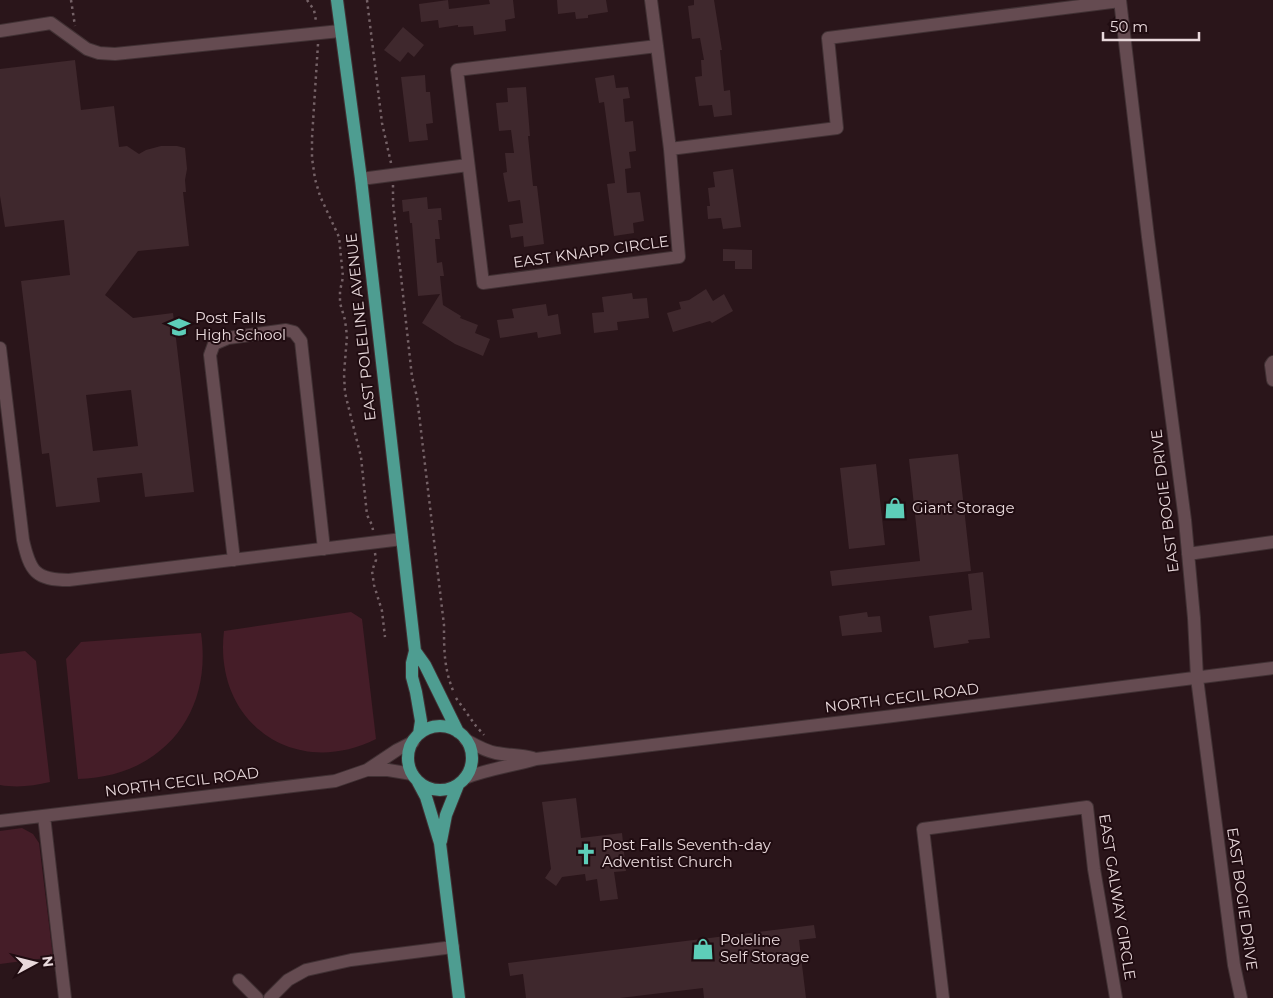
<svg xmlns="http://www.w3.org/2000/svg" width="1273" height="998" font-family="Montserrat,sans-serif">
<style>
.green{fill:#451d28}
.building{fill:#3f282d;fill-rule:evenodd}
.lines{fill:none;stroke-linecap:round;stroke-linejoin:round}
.minor-casing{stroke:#413134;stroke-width:14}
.major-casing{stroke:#413134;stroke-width:14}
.path{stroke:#756267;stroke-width:2.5;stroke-dasharray:2.5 4;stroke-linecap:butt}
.minor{stroke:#654b51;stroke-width:12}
.major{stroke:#4e9d91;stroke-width:12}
.labels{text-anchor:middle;stroke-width:4;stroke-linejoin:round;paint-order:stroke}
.street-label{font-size:15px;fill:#e8d8db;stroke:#200c11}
.poi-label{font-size:15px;fill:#e8d8db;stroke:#200c11;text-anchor:start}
</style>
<rect width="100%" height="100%" fill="#2a151a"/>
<!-- green -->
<path class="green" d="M 351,612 L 362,619 L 376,739 C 294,780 213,722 224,631 Z
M 201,633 C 213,715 161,777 78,779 L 66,659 L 81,642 Z
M 25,651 L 36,661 L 50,782 C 33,786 17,788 0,785 L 0,654 Z
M 22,828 L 33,834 L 39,843 L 53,957 L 0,964 L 0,831 Z"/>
<!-- building -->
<path class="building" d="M 448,0 L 449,9 L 490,4 L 489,0 L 513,0 L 515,18 L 505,20 L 506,31 L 474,35 L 473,26 L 458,27 L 458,25 L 439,28 L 438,20 L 421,22 L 419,4 Z
M 557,0 L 606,0 L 608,12 L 588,15 L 588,18 L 576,19 L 575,12 L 558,14 Z
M 694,0 L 714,0 L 722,50 L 720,50 L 724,91 L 730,90 L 732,115 L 714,117 L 712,105 L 699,106 L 695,77 L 702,76 L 701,60 L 704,60 L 700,38 L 692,39 L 688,6 L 694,5 Z
M 403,27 L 424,45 L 414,57 L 408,52 L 400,62 L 384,50 Z
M 75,60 L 81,110 L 114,106 L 119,147 L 127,146 L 139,154 L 146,150 L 161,146 L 177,146 L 185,148 L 187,169 L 185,180 L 186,192 L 183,192 L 189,246 L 138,251 L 105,295 L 133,318 L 173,313 L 194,492 L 145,497 L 142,473 L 97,478 L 100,502 L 56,507 L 49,453 L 42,454 L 21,281 L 70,275 L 64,220 L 5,227 L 0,196 L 0,69 ZM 131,390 L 138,446 L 93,451 L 86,395 Z
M 425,75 L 426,92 L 430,92 L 433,123 L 426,124 L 428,140 L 409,142 L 401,77 Z
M 614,75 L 616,88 L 628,87 L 630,98 L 623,99 L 625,122 L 633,121 L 636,151 L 629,152 L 631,168 L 625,169 L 627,193 L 640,192 L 644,221 L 633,223 L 634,233 L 614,236 L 607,184 L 615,183 L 604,102 L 599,103 L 595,78 Z
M 526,87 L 530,136 L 528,136 L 533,186 L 537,186 L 544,244 L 524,247 L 523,236 L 511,238 L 509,225 L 523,223 L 520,200 L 508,202 L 503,173 L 507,172 L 505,153 L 514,153 L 511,130 L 499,131 L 496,103 L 508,102 L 507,88 Z
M 733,169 L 741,227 L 723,229 L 721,218 L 708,219 L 707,206 L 710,206 L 708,188 L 715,187 L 713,172 Z
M 427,197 L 428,209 L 441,208 L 442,220 L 438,220 L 440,239 L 435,239 L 437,263 L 442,262 L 444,276 L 440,276 L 443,305 L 461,316 L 460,318 L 478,325 L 475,333 L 490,339 L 483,356 L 455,344 L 422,323 L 440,294 L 418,296 L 412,223 L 410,223 L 409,211 L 403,212 L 402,200 Z
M 723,249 L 752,250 L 752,269 L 735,269 L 735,261 L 723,261 Z
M 706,289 L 713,301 L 724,294 L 733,311 L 712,323 L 710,321 L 673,332 L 667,313 L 681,309 L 679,302 L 689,300 Z
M 632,293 L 633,299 L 647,298 L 649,318 L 617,322 L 618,330 L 594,333 L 592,313 L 604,312 L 602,297 Z
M 546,304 L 548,316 L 558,314 L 561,334 L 538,338 L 537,332 L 500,338 L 497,320 L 514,318 L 512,309 Z
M 958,454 L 971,571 L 832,586 L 830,571 L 920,561 L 909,459 Z
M 876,464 L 885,545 L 849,549 L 840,468 Z
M 983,572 L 990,638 L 968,640 L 969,643 L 934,648 L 929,616 L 972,610 L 968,574 Z
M 867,612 L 868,617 L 880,616 L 882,632 L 842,636 L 839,616 Z
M 576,798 L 581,838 L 622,833 L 626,871 L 614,872 L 618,899 L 600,901 L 597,879 L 586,881 L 585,874 L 562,877 L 556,886 L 545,878 L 551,869 L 542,802 Z
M 814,925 L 816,938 L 799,940 L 806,998 L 704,998 L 703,988 L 620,998 L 526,998 L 523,974 L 510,976 L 508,963 Z"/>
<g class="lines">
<!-- minor casing -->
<g class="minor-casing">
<path id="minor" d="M 651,0 L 657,46
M 1120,0 L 1148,237 L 1185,520 L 1194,618 L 1197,678 L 1234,965 L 1241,998
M 0,31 L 51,23 L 87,49 L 99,53 L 115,54 L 340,31
M 657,46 L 670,149 L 679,257 L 483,283 L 457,70 Z
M 670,149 L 837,128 L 828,38 L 1120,1
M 361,179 L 468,165
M 0,348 L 23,540 C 30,571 35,580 69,580 L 402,539
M 1273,362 L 1271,365 L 1273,380
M 1188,554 L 1273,542
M 234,560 L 210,355 L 214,344 L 228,338 L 286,330 L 294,332 L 301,341 L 324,549
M 466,740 C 475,745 485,751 496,753 C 508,755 521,755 533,758
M 367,770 L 388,770 L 412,774
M 465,778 C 488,769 512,766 536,759 L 893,716 L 1273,668
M 44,816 L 65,998
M 0,821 L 335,781 L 367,770 L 397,750 L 413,742
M 239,980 L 257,998
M 270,998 L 288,980 L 306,970 L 351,960 L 453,947
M 943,998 L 923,829 L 1087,807 L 1094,869 L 1116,998"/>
</g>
<!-- major casing -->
<g class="major-casing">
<path id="major" d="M 337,0 L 361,179 L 415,651 L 412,663 L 412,677 L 416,692 L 421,721 L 419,734
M 415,651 L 425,665 L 458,732
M408 758a32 32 0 1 1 64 0a32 32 0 1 1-64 0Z
M 418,782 L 426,797 L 440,843 L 459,998
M 441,841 L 446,815 L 458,785"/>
</g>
<!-- path -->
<path class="path" d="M 71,0 L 75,26
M 307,0 L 314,10 L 316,21
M 367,0 L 382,123 L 391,163
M 318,44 L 312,138 L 312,158 L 315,179 L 320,196 L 339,237 L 343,277 L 340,291 L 340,303 L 345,320 L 347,336 L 344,374 L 345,393 L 361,457 L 367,515 L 372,525 L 373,530
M 393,185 L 393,203 L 412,377 L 417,397 L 444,625 C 444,651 444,669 454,693
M 375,553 L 376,560 L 372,571 L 374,585 L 382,611 L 385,637
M 456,698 L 476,726 L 484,735"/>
<!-- minor -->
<use href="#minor" class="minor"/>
<!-- major -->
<use href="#major" class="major"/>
</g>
<!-- icons -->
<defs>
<g id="school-bare" transform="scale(1.725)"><path d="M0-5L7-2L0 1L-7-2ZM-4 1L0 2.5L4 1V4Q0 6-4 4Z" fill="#5dceb9" stroke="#200c11" stroke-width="2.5" paint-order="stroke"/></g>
<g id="shop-bare" transform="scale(1.725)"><path d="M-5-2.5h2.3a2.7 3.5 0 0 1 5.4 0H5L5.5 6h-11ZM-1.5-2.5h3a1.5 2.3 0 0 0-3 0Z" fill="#5dceb9" stroke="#200c11" stroke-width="2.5" paint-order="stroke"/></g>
<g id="church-bare" transform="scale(1.725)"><path d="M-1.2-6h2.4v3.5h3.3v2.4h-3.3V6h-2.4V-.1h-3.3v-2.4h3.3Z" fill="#5dceb9" stroke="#200c11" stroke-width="2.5" paint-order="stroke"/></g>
</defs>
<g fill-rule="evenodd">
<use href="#school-bare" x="179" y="327"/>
<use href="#shop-bare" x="895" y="508"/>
<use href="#church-bare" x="586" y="854"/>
<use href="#shop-bare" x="703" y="949"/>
</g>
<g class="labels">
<!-- street labels -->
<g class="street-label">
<text transform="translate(591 252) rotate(-8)" y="5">EAST KNAPP CIRCLE</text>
<text transform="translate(361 327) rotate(-96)" y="5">EAST POLELINE AVENUE</text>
<text transform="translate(1165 501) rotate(-97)" y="5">EAST BOGIE DRIVE</text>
<text transform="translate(902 698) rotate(-7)" y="5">NORTH CECIL ROAD</text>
<text transform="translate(182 782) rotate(-7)" y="5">NORTH CECIL ROAD</text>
<text transform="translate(1117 897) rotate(81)" y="5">EAST GALWAY CIRCLE</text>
<text transform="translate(1242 899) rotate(82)" y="5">EAST BOGIE DRIVE</text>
</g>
<!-- poi labels -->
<g class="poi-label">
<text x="195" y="323">Post Falls<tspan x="195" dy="17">High School</tspan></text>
<text x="912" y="513">Giant Storage</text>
<text x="602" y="850">Post Falls Seventh-day<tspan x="602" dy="17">Adventist Church</tspan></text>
<text x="720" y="945">Poleline<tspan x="720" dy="17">Self Storage</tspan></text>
</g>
</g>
<!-- north arrow -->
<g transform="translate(35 963) rotate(83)" stroke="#200c11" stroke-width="4" paint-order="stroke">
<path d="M0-4L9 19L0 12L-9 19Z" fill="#e8d8db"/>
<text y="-8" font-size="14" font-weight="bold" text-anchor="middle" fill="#e8d8db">N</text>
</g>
<!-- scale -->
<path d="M1103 32v8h96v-8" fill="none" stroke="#e8d8db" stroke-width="2.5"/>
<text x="1110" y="32" font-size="15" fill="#e8d8db" stroke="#200c11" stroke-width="4" paint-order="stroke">50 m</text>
</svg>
